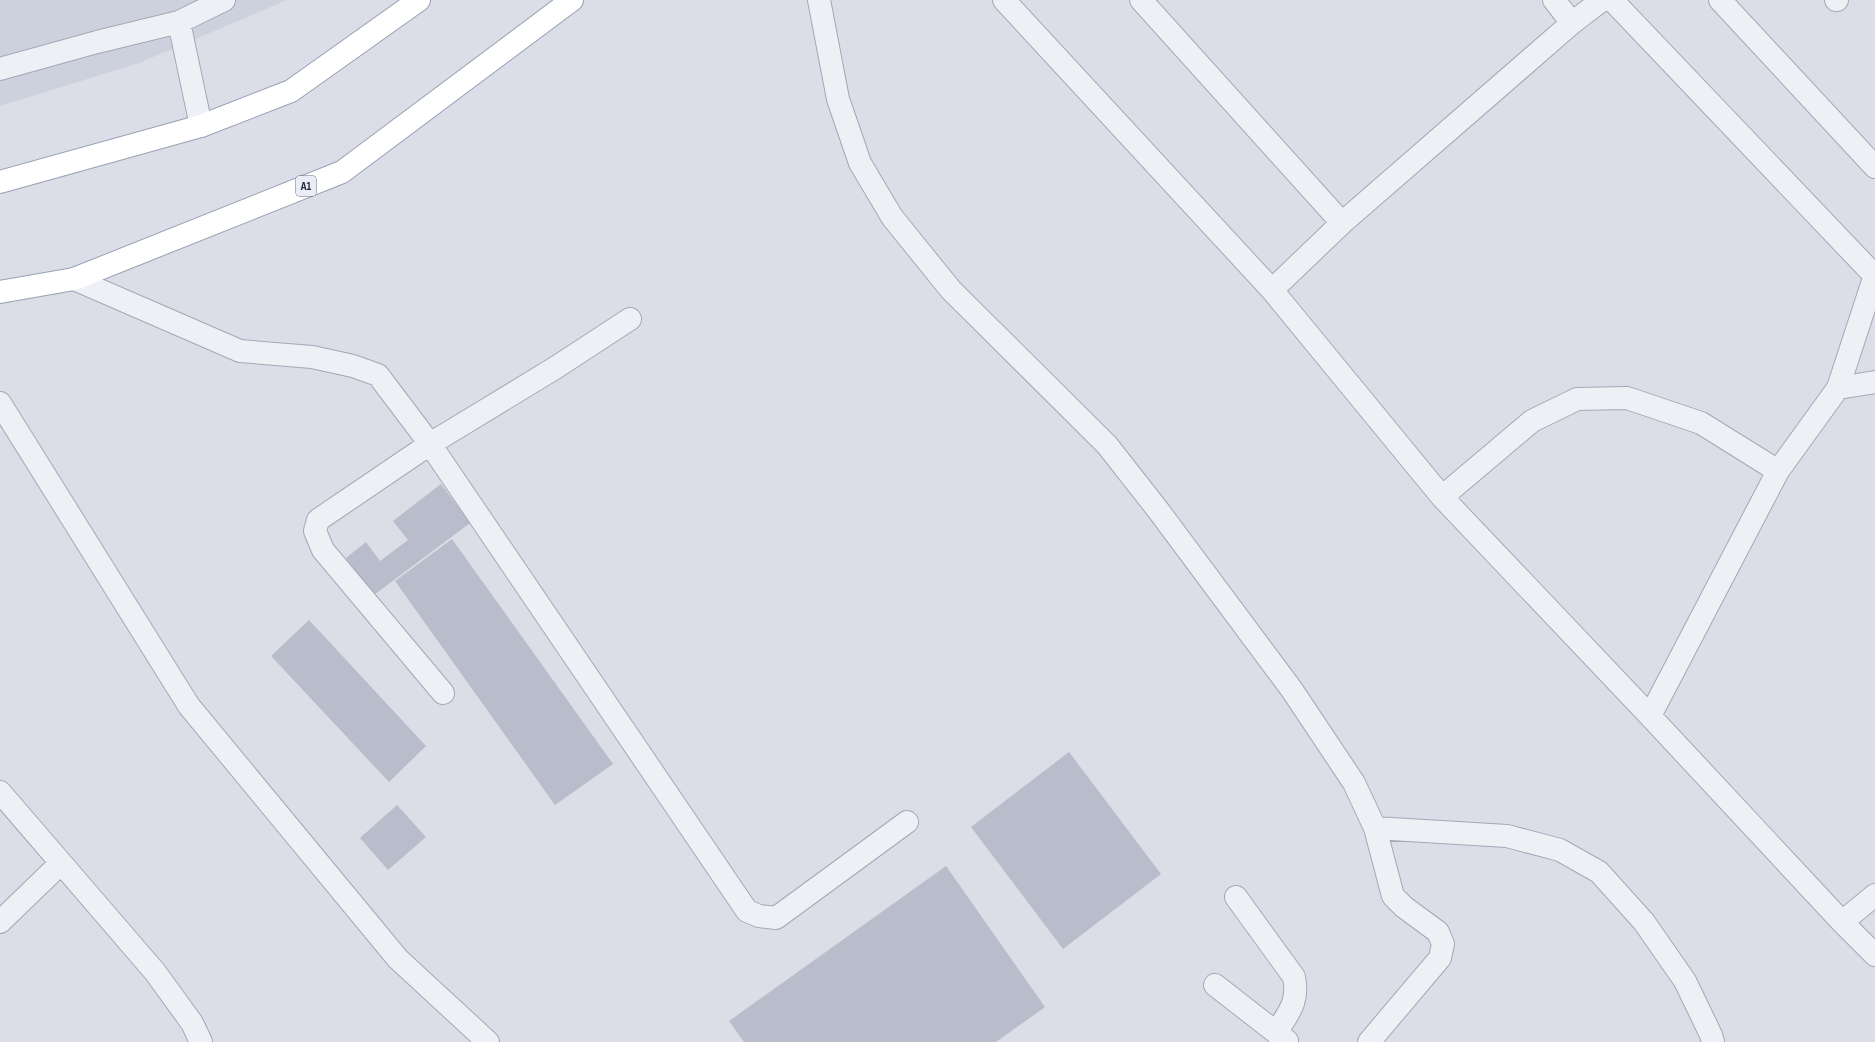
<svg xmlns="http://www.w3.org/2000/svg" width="1875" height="1042" font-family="'Sofia Sans Condensed',sans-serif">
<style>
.built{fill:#cdd0dd}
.building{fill:#b8bccb}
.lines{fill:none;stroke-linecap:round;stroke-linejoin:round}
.minor-casing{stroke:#a4a8b5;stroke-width:24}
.major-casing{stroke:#99a0b4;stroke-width:24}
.minor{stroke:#eef0f5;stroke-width:22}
.major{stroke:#fff;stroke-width:22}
.labels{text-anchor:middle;stroke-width:3;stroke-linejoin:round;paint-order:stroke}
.shield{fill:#eaedf5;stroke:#5f6476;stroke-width:1}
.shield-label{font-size:12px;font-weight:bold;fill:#24293f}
</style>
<rect width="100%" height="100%" fill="#dbdee7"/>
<!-- built -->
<path class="built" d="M 0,0 L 287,0 L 139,63 L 0,106 Z"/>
<!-- building -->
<path class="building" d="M 441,484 L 470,523 L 374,595 L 346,558 L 366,542 L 380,561 L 408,540 L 393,521 Z
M 452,539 L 613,764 L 555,805 L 395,581 Z
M 309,620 L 426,746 L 389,782 L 271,656 Z
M 1069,752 L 1161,874 L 1063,949 L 971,827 Z
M 397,805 L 426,837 L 388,870 L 360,838 Z
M 946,866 L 1045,1007 L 996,1042 L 744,1042 L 729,1021 Z"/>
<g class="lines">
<!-- minor casing -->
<g class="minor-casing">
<path id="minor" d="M 819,0 L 838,99 L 860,163 L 892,217 L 951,290 L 1107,445 L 1158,510 L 1292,690 L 1354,783 L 1375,828 L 1393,896 L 1404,907 L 1438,932 L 1443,944 L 1440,958 L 1369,1042
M 1004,0 L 1272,290 L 1442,497 L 1650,716 L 1842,922 L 1875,955
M 1141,0 L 1342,223
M 1554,0 L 1572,23
M 1612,0 L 1875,276
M 1720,0 L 1875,167
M 1836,0 L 1837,0
M 179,22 L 201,126
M 0,69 L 97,42 L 179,22 L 224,0
M 74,279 L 240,351 L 312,357 L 353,366 L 378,375 L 430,444 L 747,911 L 759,916 L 776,918 L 907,822
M 1272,290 L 1342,223 L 1572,23 L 1602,0
M 1838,388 L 1875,382
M 0,403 L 189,706 L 398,959 L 488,1042
M 1442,497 L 1532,421 L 1577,399 L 1627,398 L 1701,423 L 1778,471 L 1838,388 L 1875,275
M 443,693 L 323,550 L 315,531 L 318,520 L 430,444 L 555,368 L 630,319
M 1650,716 L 1778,471
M 0,792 L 155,972 L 192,1023 L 201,1042
M 1375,828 L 1507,836 L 1560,850 L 1599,872 L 1644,922 L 1685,981 L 1711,1035 L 1713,1042
M 1236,897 L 1294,977 C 1299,1002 1289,1012 1276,1033
M 0,922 L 61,863
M 1842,922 L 1875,895
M 1215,985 L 1287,1041"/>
</g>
<!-- major casing -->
<g class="major-casing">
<path id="major" d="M 0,182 L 201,126 L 291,91 L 419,0
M 0,292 L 74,279 L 342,172 L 572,0"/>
</g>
<!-- minor -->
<use href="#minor" class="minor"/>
<!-- major -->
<use href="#major" class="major"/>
</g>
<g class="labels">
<!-- shield labels -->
<rect class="shield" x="296" y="176" width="20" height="20" rx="3"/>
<g class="shield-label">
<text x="306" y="190">A1</text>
</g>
</g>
</svg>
